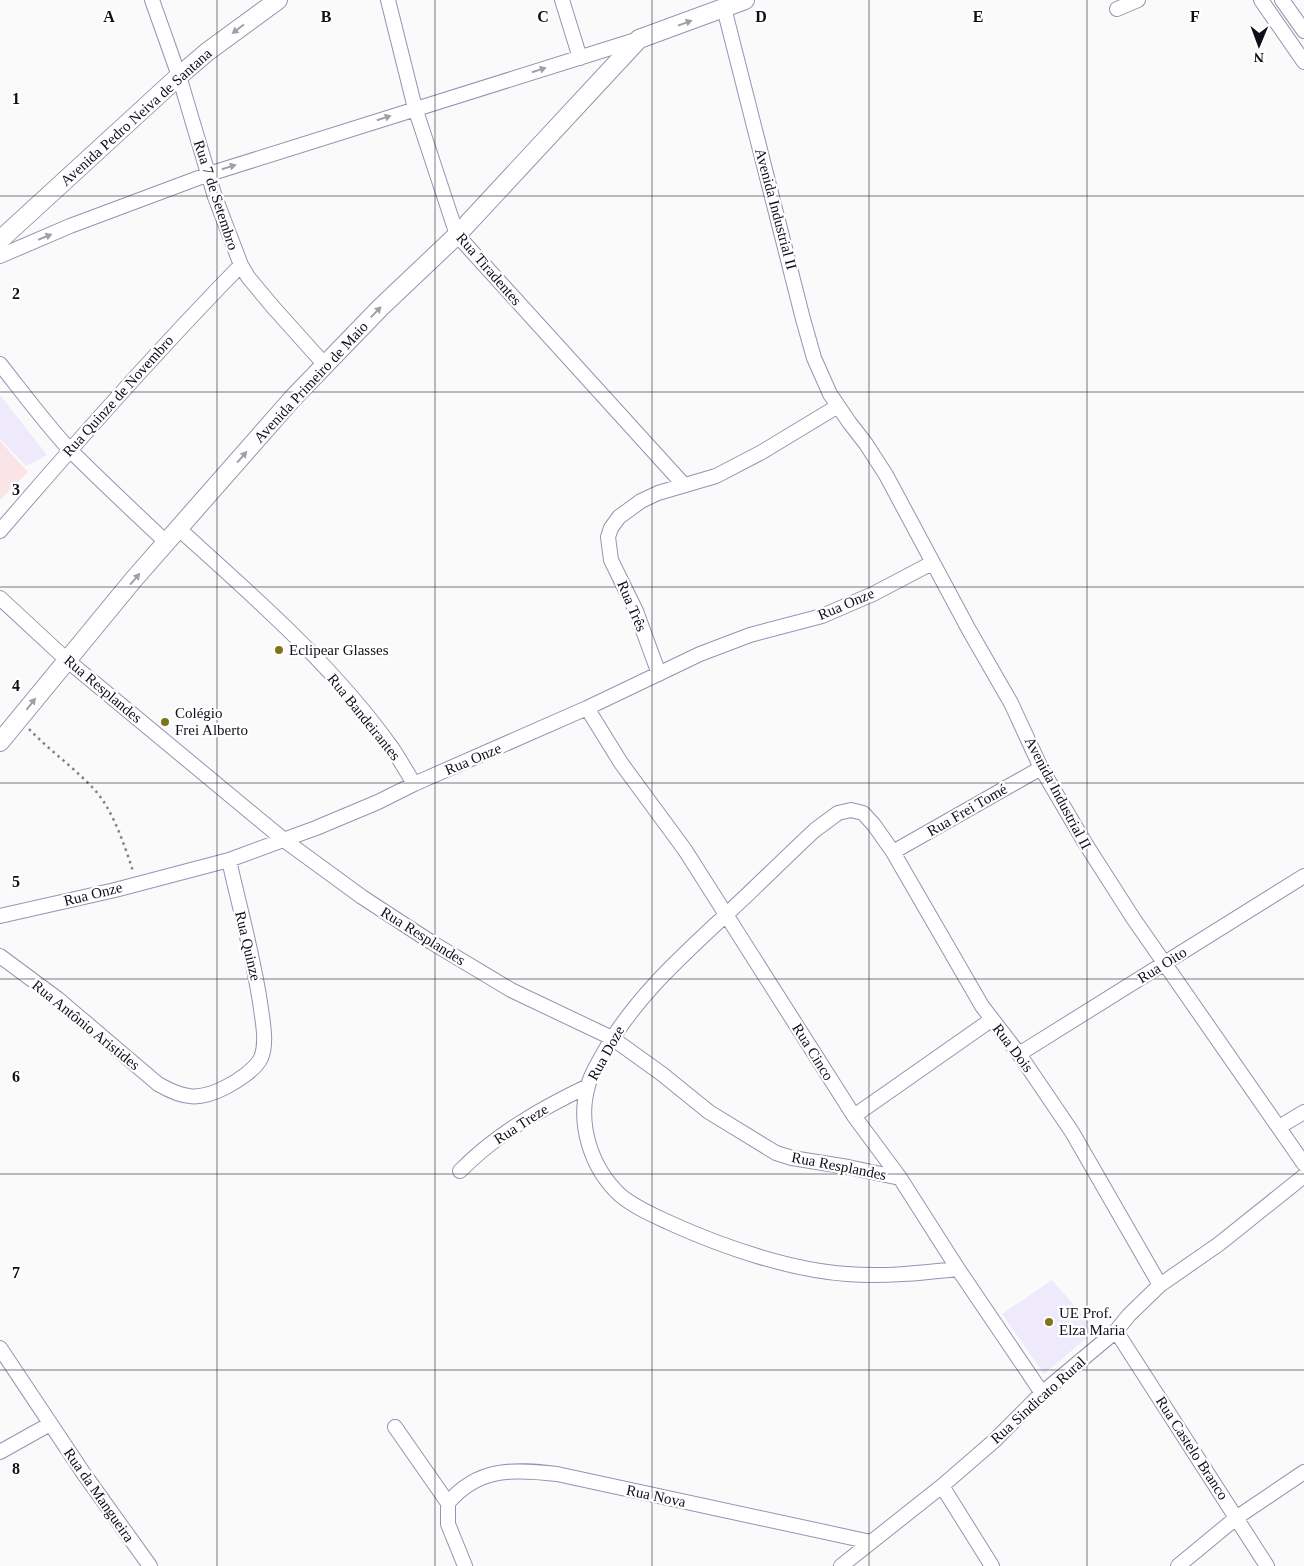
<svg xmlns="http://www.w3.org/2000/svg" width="1304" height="1566" font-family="Georgia,serif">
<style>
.built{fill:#efeafb}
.green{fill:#fbe4e8}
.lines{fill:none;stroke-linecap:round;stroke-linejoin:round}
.minor-casing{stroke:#9a91b1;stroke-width:16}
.major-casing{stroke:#9a91b1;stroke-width:20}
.path{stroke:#838187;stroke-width:2.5;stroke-dasharray:2.5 4;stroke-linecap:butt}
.minor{stroke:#fff;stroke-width:14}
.major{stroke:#fff;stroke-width:18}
.oneway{fill:#a09fa3}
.grid{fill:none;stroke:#110e19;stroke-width:1;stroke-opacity:0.55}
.poi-dot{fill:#7f7518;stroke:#fff;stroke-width:2}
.labels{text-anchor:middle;stroke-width:4.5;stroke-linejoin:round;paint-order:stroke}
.street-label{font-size:15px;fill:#110e19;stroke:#fff}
.poi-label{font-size:15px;fill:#110e19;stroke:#fff;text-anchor:start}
.grid-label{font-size:16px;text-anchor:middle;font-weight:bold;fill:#110e19;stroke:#fff;stroke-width:4.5;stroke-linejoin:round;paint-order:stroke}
</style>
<rect width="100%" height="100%" fill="#fafafa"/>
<!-- built -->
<path class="built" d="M 0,395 L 47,455 L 26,466 L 0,439 Z
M 1052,1280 L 1096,1330 L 1044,1374 L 1002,1314 Z"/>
<!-- green -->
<path class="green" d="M 0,441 L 28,472 L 0,500 Z"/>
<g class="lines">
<!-- minor casing -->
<g class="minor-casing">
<path id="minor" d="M 152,0 L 179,76 L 215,197 L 241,265 L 248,277 L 273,307 L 325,365
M 388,0 L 415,108 L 457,235 L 684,485
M 562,0 L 580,58
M 1261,0 L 1304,62
M 1282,0 L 1304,31
M 724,8 L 803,319 L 814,358 L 830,394 L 849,422 L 866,444 L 886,475 L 969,630 L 1011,703 L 1041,768 L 1085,843 L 1133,918 L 1304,1164
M 1117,9 L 1138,0
M 0,256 L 70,226 L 209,174 L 639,39
M 0,364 C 23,393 45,423 70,450 C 101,481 134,512 166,542
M 179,529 C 254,597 333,665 392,748 C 400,760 407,772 414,784
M 0,531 C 78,440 157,351 241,265
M 0,598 L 68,661 L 284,840 L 362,897 L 431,942 L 511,990 L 612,1038 L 662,1074 L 709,1112 L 776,1153 L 792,1158 L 848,1167 L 900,1178
M 659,674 L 636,611 L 611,560 L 608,537 L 611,528 L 619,517 L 641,501 L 658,493 L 716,476 L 762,452 L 838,406
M 587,708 L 621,763 L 685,850 L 854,1116 L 900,1178 L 958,1269 L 1042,1393
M 893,852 L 1041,768
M 0,916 L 115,890 L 229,860 L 316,828 L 378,802 L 414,784 L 587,708 L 700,654 L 750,635 L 822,616 L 873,594 L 932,563
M 0,956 L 58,999 L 158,1084 C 184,1099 199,1101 226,1087 C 236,1082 256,1069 261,1058 C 267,1043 263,1024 261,1009 C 254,958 240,910 229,860
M 1019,1054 L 1304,876
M 854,1116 L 991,1020
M 1279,1127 L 1304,1112
M 460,1171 C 496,1134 542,1108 588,1086
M 958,1269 C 921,1273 884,1277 847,1274 C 790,1270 723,1247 670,1223 C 653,1215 634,1207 620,1195 C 591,1168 577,1124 588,1086 C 590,1076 597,1065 602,1056 C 633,999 682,956 729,912 C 758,885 786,857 815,830 L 838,813 L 851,810 L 863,813 L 874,825 L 893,852 L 982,1006 L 1019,1054 L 1072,1132 L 1160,1285
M 1116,1331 L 1267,1566
M 0,1348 L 84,1474 L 150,1566
M 395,1427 L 448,1503
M 0,1452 L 50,1424
M 942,1486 L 992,1566
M 448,1503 C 478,1467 514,1469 557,1474 L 871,1542
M 448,1503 L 448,1524 L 465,1566
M 841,1566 L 942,1486 L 994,1441 L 1042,1393 L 1116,1331 L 1129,1315 L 1160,1285 L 1219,1244 L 1304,1176
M 1178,1566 L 1236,1518 L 1304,1472"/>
</g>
<!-- major casing -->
<g class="major-casing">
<path id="major" d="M 0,240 L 179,76 L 207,52 L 278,0
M 0,742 L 134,579 L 293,398 L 380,308 L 457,235 L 639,39 L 745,0"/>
</g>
<!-- path -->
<path class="path" d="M 29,729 C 49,750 72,766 92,787 C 112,807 124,844 133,871"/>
<!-- minor -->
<use href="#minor" class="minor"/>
<!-- major -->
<use href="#major" class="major"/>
</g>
<!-- one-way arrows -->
<defs><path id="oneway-solid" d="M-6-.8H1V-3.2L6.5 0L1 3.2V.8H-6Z" transform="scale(1.25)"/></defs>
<g class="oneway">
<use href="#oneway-solid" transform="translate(685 23) rotate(-20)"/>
<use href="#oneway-solid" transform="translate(238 29) rotate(143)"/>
<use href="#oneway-solid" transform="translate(539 70) rotate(-17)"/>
<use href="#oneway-solid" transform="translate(384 118) rotate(-18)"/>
<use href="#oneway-solid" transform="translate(229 167) rotate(-17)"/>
<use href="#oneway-solid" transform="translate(45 237) rotate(-22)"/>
<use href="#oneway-solid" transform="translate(376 312) rotate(-46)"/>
<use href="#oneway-solid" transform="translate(242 457) rotate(-49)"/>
<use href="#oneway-solid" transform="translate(135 579) rotate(-49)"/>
<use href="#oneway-solid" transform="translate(31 704) rotate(-52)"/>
</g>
<!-- grid -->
<path class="grid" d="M 217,0 L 217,1566M 435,0 L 435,1566M 652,0 L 652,1566M 869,0 L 869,1566M 1087,0 L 1087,1566M 0,196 L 1304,196M 0,392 L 1304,392M 0,587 L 1304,587M 0,783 L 1304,783M 0,979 L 1304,979M 0,1174 L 1304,1174M 0,1370 L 1304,1370"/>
<!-- markers -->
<g class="poi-dot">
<circle cx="279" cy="650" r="5"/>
<circle cx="165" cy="722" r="5"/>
<circle cx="1049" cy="1322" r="5"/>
</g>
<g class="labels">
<!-- street labels -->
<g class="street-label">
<text transform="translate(136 117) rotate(-42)" y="5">Avenida Pedro Neiva de Santana</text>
<text transform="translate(216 195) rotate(72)" y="5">Rua 7 de Setembro</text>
<text transform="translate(776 209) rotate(75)" y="5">Avenida Industrial II</text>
<text transform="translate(489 269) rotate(49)" y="5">Rua Tiradentes</text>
<text transform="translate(311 382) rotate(-47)" y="5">Avenida Primeiro de Maio</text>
<text transform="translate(118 396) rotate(-48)" y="5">Rua Quinze de Novembro</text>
<text transform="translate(846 604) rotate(-23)" y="5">Rua Onze</text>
<text transform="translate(632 606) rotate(67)" y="5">Rua Três</text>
<text transform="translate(103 689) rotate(40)" y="5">Rua Resplandes</text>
<text transform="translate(364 717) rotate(51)" y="5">Rua Bandeirantes</text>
<text transform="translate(473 759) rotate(-23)" y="5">Rua Onze</text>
<text transform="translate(1058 793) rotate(62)" y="5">Avenida Industrial II</text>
<text transform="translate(967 810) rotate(-30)" y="5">Rua Frei Tomé</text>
<text transform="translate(93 894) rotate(-14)" y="5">Rua Onze</text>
<text transform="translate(423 936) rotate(32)" y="5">Rua Resplandes</text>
<text transform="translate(248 946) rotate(77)" y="5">Rua Quinze</text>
<text transform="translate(1162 965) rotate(-32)" y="5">Rua Oito</text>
<text transform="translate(86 1025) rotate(39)" y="5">Rua Antônio Aristides</text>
<text transform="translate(1013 1048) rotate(53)" y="5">Rua Dois</text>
<text transform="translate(813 1052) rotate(58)" y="5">Rua Cinco</text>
<text transform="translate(606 1053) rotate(-61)" y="5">Rua Doze</text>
<text transform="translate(521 1124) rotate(-33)" y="5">Rua Treze</text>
<text transform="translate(839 1166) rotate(11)" y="5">Rua Resplandes</text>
<text transform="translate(1038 1400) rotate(-42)" y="5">Rua Sindicato Rural</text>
<text transform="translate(1192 1448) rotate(57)" y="5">Rua Castelo Branco</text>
<text transform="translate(99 1495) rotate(55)" y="5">Rua da Mangueira</text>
<text transform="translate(656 1496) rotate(12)" y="5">Rua Nova</text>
</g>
<!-- poi labels -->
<g class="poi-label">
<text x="289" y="655">Eclipear Glasses</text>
<text x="175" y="718">Colégio<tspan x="175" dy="17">Frei Alberto</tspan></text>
<text x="1059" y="1318">UE Prof.<tspan x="1059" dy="17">Elza Maria</tspan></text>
</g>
</g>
<g class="grid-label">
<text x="109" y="22">A</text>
<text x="326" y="22">B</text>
<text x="543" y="22">C</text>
<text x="761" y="22">D</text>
<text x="978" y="22">E</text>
<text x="1195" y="22">F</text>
<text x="16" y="104">1</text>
<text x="16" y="299">2</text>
<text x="16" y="495">3</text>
<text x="16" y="691">4</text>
<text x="16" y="887">5</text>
<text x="16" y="1082">6</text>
<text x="16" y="1278">7</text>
<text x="16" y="1474">8</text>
</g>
<!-- north arrow -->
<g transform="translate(1259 45) rotate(181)" stroke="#ffffff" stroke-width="4" paint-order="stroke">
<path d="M0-4L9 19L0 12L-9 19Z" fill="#110e19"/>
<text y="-8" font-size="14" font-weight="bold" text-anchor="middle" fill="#110e19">N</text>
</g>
</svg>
